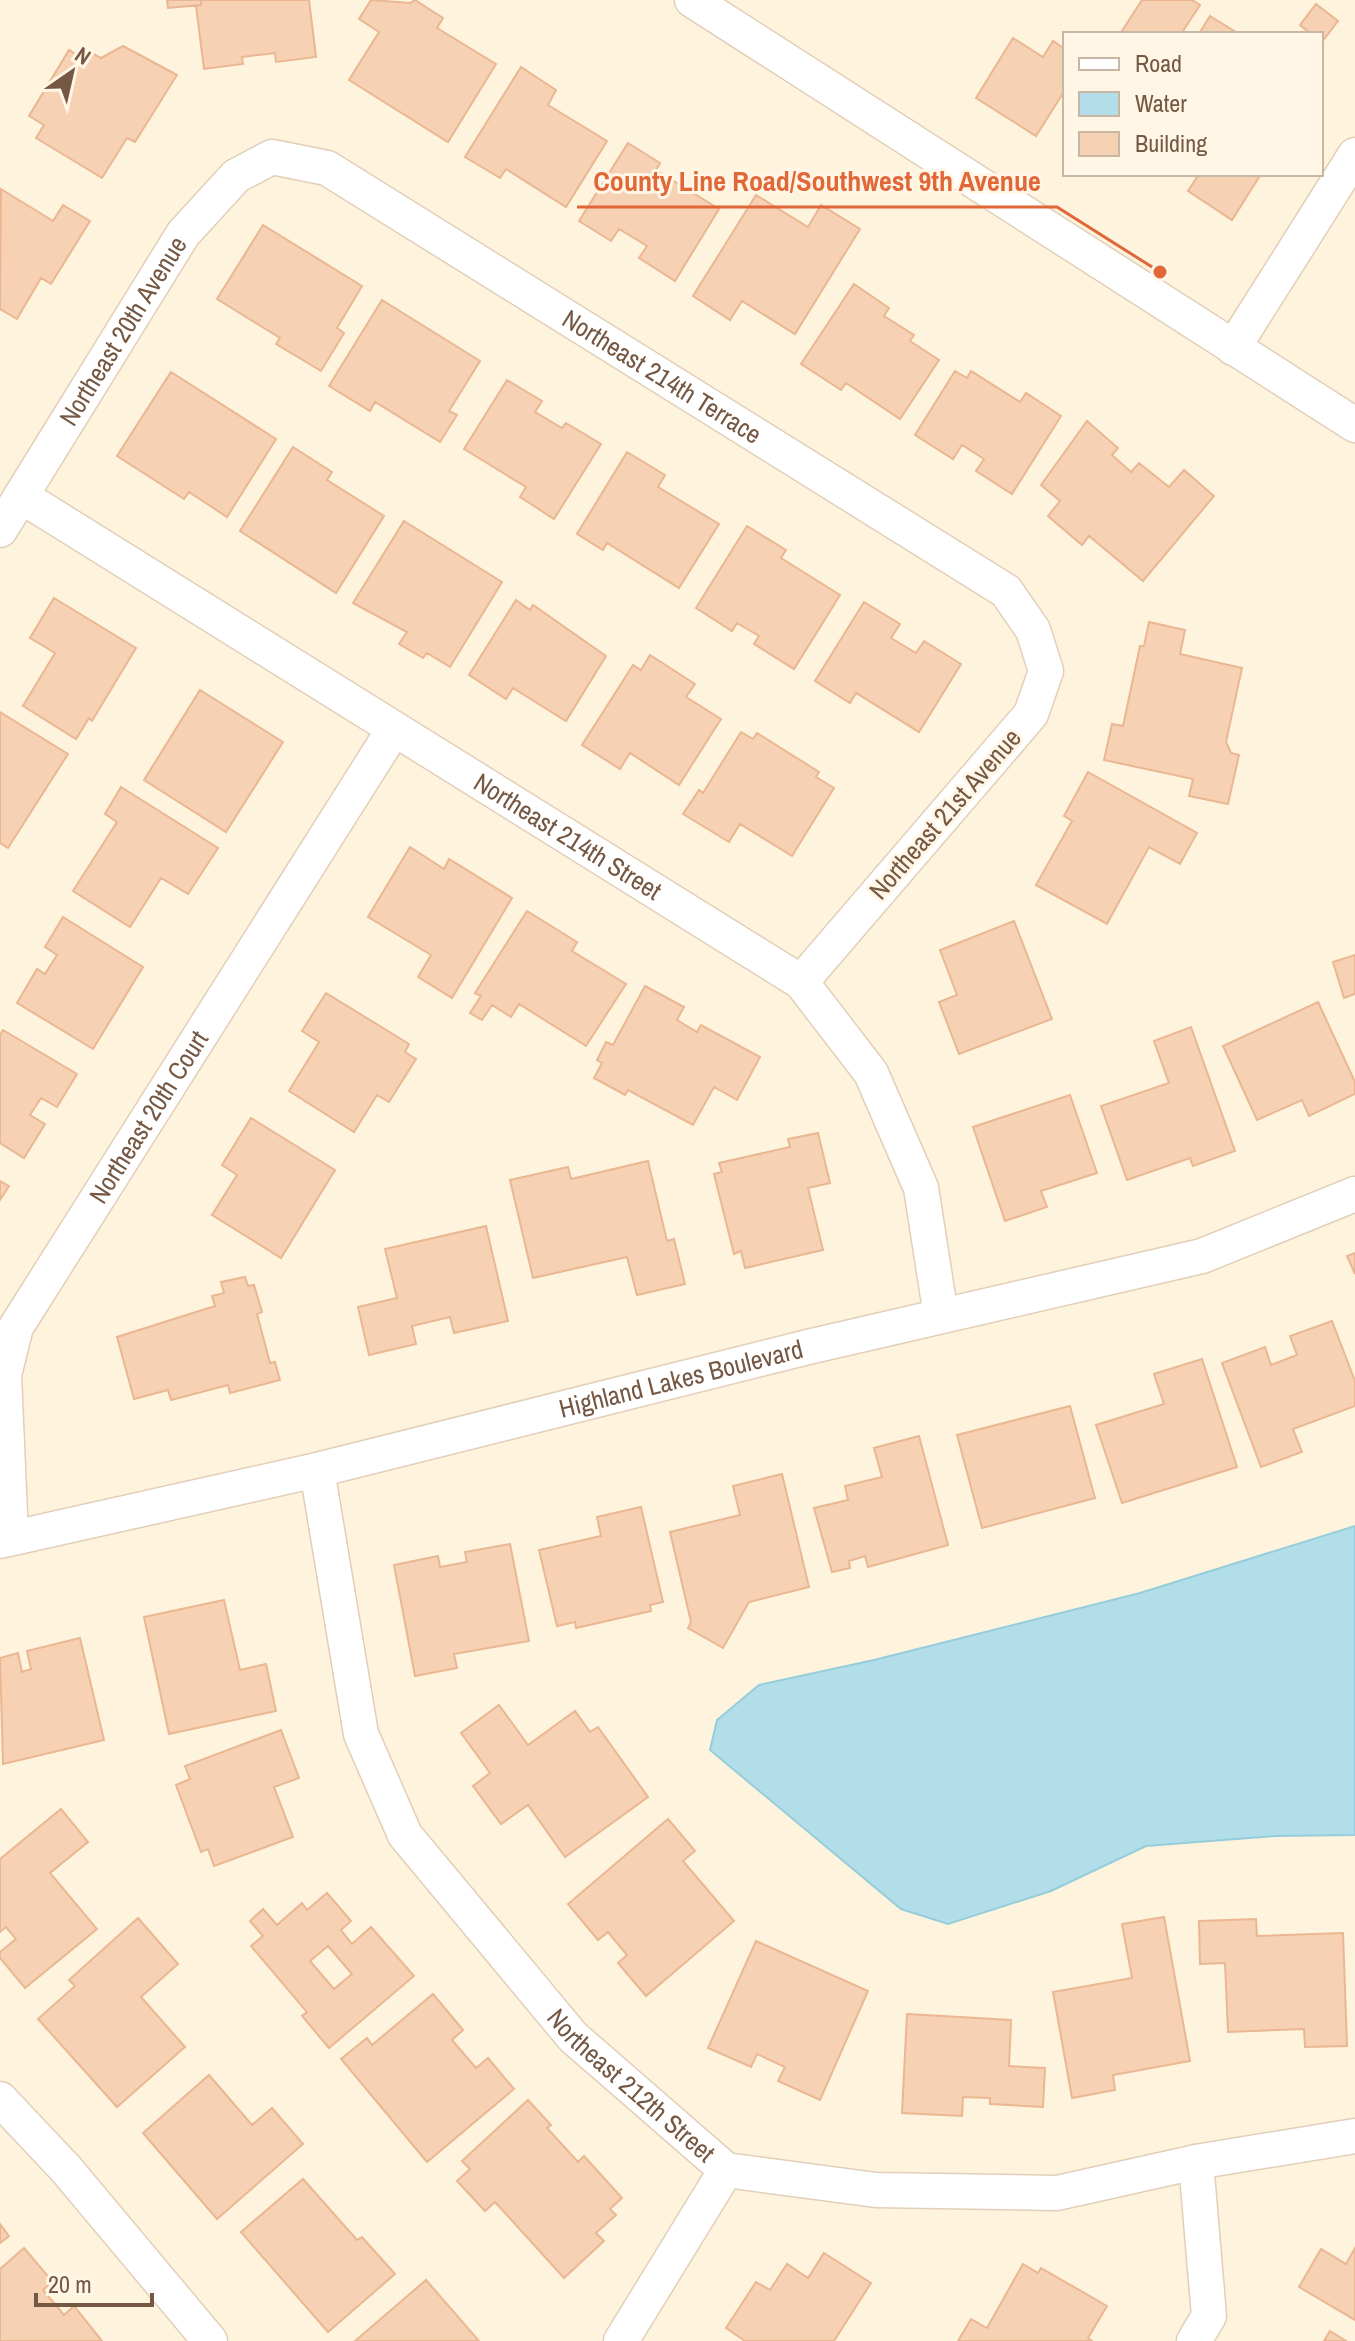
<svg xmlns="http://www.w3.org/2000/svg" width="1355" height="2341" font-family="'Archivo Narrow',sans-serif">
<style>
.water{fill:#b1dee9;stroke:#96cddb;stroke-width:2}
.building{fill:#f6d1b3;stroke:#eab792;stroke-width:2;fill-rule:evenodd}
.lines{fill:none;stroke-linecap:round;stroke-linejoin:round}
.minor-casing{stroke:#e2cfb9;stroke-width:37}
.minor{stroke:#fff;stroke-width:34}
.labels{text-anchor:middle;stroke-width:6;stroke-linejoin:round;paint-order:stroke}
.street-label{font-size:26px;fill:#755844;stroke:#fff6e5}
.leader{fill:none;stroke:#e16739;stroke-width:3}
.callout-dot{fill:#e16739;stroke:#fff6e5;stroke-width:3}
.callout-label{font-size:28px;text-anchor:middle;font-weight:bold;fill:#e16739;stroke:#fff6e5;stroke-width:6;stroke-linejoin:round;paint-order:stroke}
</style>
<rect width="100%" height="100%" fill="#fef3dd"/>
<!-- water -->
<path class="water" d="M 1355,1526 L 1355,1835 L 1275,1836 L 1146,1846 L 1051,1891 L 948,1924 L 901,1909 L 710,1750 L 717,1720 L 759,1685 L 874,1660 L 1140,1593 Z"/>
<!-- building -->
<path class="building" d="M 167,0 L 201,0 L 201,5 L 168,8 Z
M 201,0 L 309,0 L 316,57 L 276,62 L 275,53 L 242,57 L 243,64 L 204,69 L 196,6 L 201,5 Z
M 371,0 L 410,3 L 415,0 L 443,18 L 437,28 L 496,64 L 448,142 L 349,80 L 379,32 L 359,19 Z
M 1142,0 L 1192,0 L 1200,5 L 1181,34 L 1120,34 Z
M 1316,4 L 1338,21 L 1322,42 L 1321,34 L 1311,34 L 1300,25 Z
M 1210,16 L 1239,34 L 1199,34 Z
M 1013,38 L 1043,57 L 1053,41 L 1065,49 L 1065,90 L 1036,136 L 976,98 Z
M 123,46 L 177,75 L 135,142 L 127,138 L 102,178 L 36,138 L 44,125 L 29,116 L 69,50 L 85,60 L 90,52 L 101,58 Z
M 521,67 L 556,90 L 548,105 L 607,141 L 566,207 L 506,169 L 500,178 L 465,157 Z
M 628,143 L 660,163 L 656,170 L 719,209 L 675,281 L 639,258 L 647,246 L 619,229 L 611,241 L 579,221 Z
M 1199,174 L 1261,174 L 1232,220 L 1188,191 Z
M 1,189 L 53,221 L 63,205 L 90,221 L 51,284 L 41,278 L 17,319 L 0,309 Z
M 756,195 L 808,227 L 821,205 L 860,229 L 795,334 L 742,301 L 730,320 L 693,296 Z
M 263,225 L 362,286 L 337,328 L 344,333 L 321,371 L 276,344 L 280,338 L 217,299 Z
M 854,284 L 889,308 L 884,316 L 914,335 L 910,341 L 939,360 L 900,419 L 846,383 L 841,390 L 801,364 Z
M 382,300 L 480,361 L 449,411 L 457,415 L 440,442 L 375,402 L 370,411 L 329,386 Z
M 955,371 L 967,378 L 971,371 L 1020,402 L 1026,393 L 1061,416 L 1012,494 L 976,471 L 984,459 L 962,445 L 953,459 L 915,435 Z
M 171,372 L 276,439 L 227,517 L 189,492 L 184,499 L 117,456 Z
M 507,380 L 542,401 L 535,412 L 562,428 L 566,423 L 601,444 L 554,519 L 520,497 L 526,487 L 464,449 Z
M 1087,421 L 1118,448 L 1112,455 L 1131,472 L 1139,463 L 1169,487 L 1184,470 L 1214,496 L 1143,581 L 1089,536 L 1082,545 L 1048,516 L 1060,501 L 1041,485 Z
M 293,447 L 332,472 L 327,480 L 384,516 L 336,593 L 240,531 Z
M 627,452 L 665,475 L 658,487 L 719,524 L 679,588 L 607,543 L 603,550 L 577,534 Z
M 404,521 L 502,582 L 450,667 L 427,653 L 423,658 L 399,644 L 407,632 L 353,603 Z
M 747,526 L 786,550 L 781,558 L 840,595 L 794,669 L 754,644 L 759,636 L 737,623 L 732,631 L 696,608 Z
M 54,598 L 136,648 L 92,721 L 89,718 L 76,739 L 23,706 L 55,653 L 30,638 Z
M 516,600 L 530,610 L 533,605 L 606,656 L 566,721 L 513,688 L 506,699 L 469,675 Z
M 864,602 L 900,624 L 891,638 L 916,653 L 924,641 L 961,664 L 919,732 L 856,693 L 850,703 L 815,681 Z
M 1149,622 L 1185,630 L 1180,654 L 1242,668 L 1226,742 L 1231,753 L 1239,755 L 1228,804 L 1189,796 L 1193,779 L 1104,760 L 1112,724 L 1123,726 L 1140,646 L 1144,646 Z
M 650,655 L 695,684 L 686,697 L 721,719 L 679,785 L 630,753 L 620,769 L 582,745 L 633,665 L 641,670 Z
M 200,690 L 283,742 L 226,832 L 144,780 Z
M 0,712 L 68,754 L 8,848 L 0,843 Z
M 741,732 L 753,739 L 757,733 L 819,772 L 816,777 L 834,788 L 792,856 L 740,824 L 729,842 L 683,814 L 699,790 L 703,793 Z
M 1088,772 L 1197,833 L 1180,864 L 1149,847 L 1107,924 L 1036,885 L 1072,821 L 1064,816 Z
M 121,787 L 218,848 L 188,894 L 161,878 L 130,927 L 73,891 L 117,822 L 105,814 Z
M 410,847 L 444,869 L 449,859 L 512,898 L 452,998 L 418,977 L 431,955 L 368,917 Z
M 527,911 L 577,942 L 572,951 L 626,984 L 586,1046 L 519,1004 L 511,1017 L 492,1005 L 482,1020 L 470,1013 L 481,996 L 475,993 Z
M 63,917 L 143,967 L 93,1049 L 17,1003 L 37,969 L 45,974 L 57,955 L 45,947 Z
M 1014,921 L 1052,1019 L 959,1054 L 939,1002 L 957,995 L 940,950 Z
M 1355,955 L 1355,994 L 1344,998 L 1333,962 Z
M 645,986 L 684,1007 L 677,1020 L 697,1032 L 701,1025 L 760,1057 L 737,1100 L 714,1087 L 693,1125 L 628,1090 L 625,1095 L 594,1078 L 602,1063 L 597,1060 L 606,1042 L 613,1045 Z
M 326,993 L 409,1044 L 405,1052 L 416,1059 L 389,1102 L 377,1095 L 354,1132 L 289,1091 L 319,1042 L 302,1031 Z
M 1318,1002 L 1355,1082 L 1355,1094 L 1309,1116 L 1302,1100 L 1257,1120 L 1223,1046 Z
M 1191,1027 L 1235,1151 L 1193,1166 L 1190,1158 L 1127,1180 L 1101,1106 L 1169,1083 L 1154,1041 Z
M 3,1030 L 77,1074 L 57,1107 L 41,1098 L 30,1115 L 45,1124 L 24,1158 L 0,1143 L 0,1035 Z
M 1070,1095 L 1097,1173 L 1041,1191 L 1047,1207 L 1005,1221 L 973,1127 Z
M 251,1118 L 335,1170 L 281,1258 L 212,1215 L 237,1175 L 222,1165 Z
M 818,1133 L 830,1183 L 808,1188 L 823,1250 L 745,1268 L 741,1251 L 734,1254 L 714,1174 L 722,1172 L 719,1163 L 790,1147 L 788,1139 Z
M 648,1161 L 667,1241 L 674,1239 L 685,1284 L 637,1295 L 627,1257 L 533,1278 L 510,1180 L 568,1167 L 571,1179 Z
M 0,1181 L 9,1186 L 0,1200 Z
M 486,1226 L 508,1321 L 454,1333 L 450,1317 L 412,1326 L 416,1344 L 369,1355 L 358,1307 L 397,1298 L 385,1249 Z
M 1355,1253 L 1355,1274 L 1347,1256 Z
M 245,1277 L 248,1286 L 254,1285 L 262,1312 L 257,1314 L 270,1363 L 275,1362 L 280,1380 L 230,1393 L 228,1385 L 171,1400 L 168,1390 L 134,1399 L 117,1337 L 215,1306 L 212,1296 L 224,1293 L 221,1282 Z
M 1332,1321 L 1355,1381 L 1355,1406 L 1293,1429 L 1302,1452 L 1261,1467 L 1222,1363 L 1265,1347 L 1271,1365 L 1297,1355 L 1290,1336 Z
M 1202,1359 L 1237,1467 L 1122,1503 L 1096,1425 L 1164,1404 L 1154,1374 Z
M 1070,1406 L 1095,1498 L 982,1528 L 957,1435 Z
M 919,1436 L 948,1545 L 868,1567 L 865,1556 L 849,1561 L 850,1568 L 832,1572 L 814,1508 L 848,1500 L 845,1486 L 882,1477 L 874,1448 Z
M 782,1474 L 809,1587 L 749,1602 L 723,1648 L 688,1628 L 691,1622 L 670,1532 L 740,1515 L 733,1486 Z
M 641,1507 L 663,1602 L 650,1605 L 651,1611 L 576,1628 L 575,1622 L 557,1626 L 539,1550 L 601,1536 L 597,1517 Z
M 510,1544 L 529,1641 L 454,1654 L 457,1668 L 415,1676 L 394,1565 L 438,1556 L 440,1567 L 467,1562 L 465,1552 Z
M 224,1600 L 240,1670 L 266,1664 L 276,1711 L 169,1734 L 144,1617 Z
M 80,1638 L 104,1740 L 3,1764 L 0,1658 L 18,1653 L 22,1672 L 31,1669 L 27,1651 Z
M 499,1705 L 528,1745 L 575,1711 L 590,1732 L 598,1727 L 648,1797 L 565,1857 L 528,1805 L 501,1824 L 473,1786 L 490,1773 L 461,1733 Z
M 281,1730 L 299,1778 L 274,1787 L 293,1837 L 214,1866 L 208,1849 L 201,1852 L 176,1785 L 190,1779 L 185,1766 Z
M 61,1809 L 88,1842 L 50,1873 L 97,1929 L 25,1988 L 0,1958 L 0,1952 L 16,1939 L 6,1927 L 0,1932 L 0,1859 Z
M 668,1819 L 695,1851 L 683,1861 L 734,1921 L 646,1996 L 618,1963 L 627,1955 L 608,1932 L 598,1940 L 568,1904 Z
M 327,1893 L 351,1921 L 341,1930 L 352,1944 L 371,1927 L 414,1976 L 329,2048 L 302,2016 L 307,2012 L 251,1946 L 263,1936 L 250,1921 L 263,1909 L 277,1925 L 302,1903 L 307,1910 ZM 328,1946 L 352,1974 L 334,1989 L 310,1961 Z
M 1164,1917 L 1190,2061 L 1113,2075 L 1115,2090 L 1072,2098 L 1053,1992 L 1132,1978 L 1122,1924 Z
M 138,1918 L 178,1964 L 141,1997 L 185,2047 L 117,2107 L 38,2019 L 75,1986 L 69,1980 Z
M 1256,1919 L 1257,1936 L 1343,1933 L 1347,2046 L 1305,2047 L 1304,2029 L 1228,2032 L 1225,1963 L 1200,1964 L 1199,1921 Z
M 756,1941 L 868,1991 L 820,2100 L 778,2081 L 785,2067 L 757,2054 L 751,2067 L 708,2048 Z
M 433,1994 L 463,2030 L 452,2040 L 476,2068 L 488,2058 L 514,2089 L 427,2162 L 341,2059 L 367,2038 L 372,2045 Z
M 907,2014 L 1011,2020 L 1009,2066 L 1045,2068 L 1043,2107 L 990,2104 L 990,2098 L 963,2097 L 962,2116 L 902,2113 Z
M 209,2075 L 252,2125 L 272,2108 L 303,2144 L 217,2219 L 143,2133 Z
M 528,2100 L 551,2125 L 547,2128 L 578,2162 L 584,2156 L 622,2198 L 610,2209 L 616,2215 L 596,2233 L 604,2241 L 564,2278 L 495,2202 L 485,2211 L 457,2181 L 470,2169 L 462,2161 Z
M 303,2179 L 357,2240 L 362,2237 L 395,2274 L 328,2332 L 241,2232 Z
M 0,2224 L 9,2236 L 0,2243 Z
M 24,2248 L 53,2282 L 43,2290 L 64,2315 L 74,2306 L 102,2341 L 0,2341 L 0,2269 Z
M 1355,2248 L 1355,2320 L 1299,2287 L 1321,2249 L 1346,2264 Z
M 824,2253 L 871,2283 L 834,2341 L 745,2341 L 726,2328 L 756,2282 L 770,2290 L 787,2264 L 808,2278 Z
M 1023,2264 L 1038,2273 L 1041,2268 L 1107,2306 L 1088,2338 L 1092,2341 L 958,2341 L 971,2319 L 987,2328 Z
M 426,2280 L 479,2341 L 355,2341 Z
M 1330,2331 L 1346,2341 L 1324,2341 Z"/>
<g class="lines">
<!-- minor casing -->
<g class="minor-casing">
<g id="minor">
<path d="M 692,0 L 1355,425"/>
<path d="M 1233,348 L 1355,155"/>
<path id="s1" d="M 21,496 L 801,982 L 871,1073 L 921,1188 L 941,1316"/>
<path id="s2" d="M 0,530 L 183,234 L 236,176 L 272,157 L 327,168 L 1006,591 L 1033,630 L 1046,671 L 1031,714 L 801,982"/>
<path id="s3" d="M 317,1470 L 361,1734 L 405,1835 L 573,2037 L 726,2170 L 876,2190 L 1057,2193 L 1196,2162 L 1355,2136"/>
<path id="s4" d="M 11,1537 L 4,1375 L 16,1327 L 394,729"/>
<path id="s5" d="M 0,1541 L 317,1470 L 808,1347 L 1202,1256 L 1355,1194"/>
<path d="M 0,2099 L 66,2169 L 210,2341"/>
<path d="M 621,2341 L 726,2170"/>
<path d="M 1194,2341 L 1209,2316 L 1196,2162"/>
</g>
</g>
<!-- minor -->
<use href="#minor" class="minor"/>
</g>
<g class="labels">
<!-- street labels -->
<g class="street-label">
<text dy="9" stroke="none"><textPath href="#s2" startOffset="234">Northeast 20th Avenue</textPath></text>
<text dy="9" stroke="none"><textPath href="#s2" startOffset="918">Northeast 214th Terrace</textPath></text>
<text transform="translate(945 814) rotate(-49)" y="9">Northeast 21st Avenue</text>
<text dy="9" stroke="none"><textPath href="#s1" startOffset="644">Northeast 214th Street</textPath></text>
<text dy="9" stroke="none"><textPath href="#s4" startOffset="460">Northeast 20th Court</textPath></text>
<text dy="9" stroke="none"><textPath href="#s5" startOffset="700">Highland Lakes Boulevard</textPath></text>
<text dy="9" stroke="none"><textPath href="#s3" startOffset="716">Northeast 212th Street</textPath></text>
</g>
</g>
<!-- callouts -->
<path class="leader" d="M1160 272L1057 207H577"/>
<circle class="callout-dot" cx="1160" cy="272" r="8"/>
<g class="callout-label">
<text x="817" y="191">County Line Road/Southwest 9th Avenue</text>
</g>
<!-- legend -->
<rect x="1063" y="32" width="260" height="144" fill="#fff6e5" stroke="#c8b7a5" stroke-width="2"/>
<rect x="1079" y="58" width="40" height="12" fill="#ffffff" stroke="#c8b7a5" stroke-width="2"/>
<text x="1135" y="72" font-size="24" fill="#755844">Road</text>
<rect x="1079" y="92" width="40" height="24" fill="#b1dee9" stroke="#c8b7a5" stroke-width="2"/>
<text x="1135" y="112" font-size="24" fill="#755844">Water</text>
<rect x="1079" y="132" width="40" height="24" fill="#f6d1b3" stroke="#c8b7a5" stroke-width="2"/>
<text x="1135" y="152" font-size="24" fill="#755844">Building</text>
<!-- north arrow -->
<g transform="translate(72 72) rotate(34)" stroke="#fff6e5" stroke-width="6" paint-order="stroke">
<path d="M0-6L14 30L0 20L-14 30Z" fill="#755844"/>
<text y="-12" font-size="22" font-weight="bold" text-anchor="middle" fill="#755844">N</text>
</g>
<!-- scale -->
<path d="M36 2293v12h116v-12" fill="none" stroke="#755844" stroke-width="4"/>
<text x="48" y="2293" font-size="24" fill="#755844" stroke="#fff6e5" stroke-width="6" paint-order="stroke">20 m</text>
</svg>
